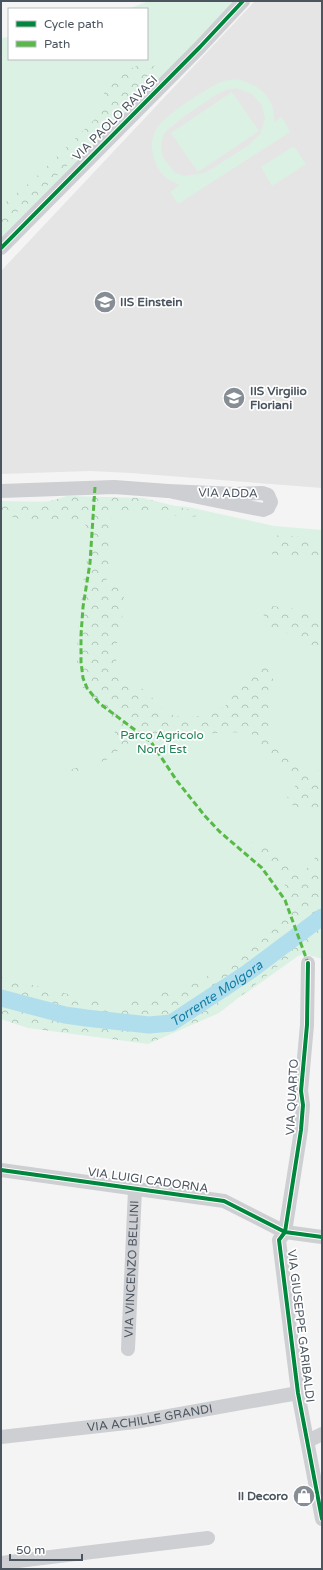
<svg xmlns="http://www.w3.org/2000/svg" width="323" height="1570" font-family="'Varela Round',sans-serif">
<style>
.education{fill:#e6e5e6}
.green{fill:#daf1e4;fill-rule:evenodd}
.forest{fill:url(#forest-crowns)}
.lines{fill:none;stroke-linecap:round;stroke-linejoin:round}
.river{stroke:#b1deed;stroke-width:17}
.minor{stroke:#cecfd2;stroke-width:14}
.quiet{stroke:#58b947;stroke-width:3;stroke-dasharray:6 3;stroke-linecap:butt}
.cycleway-casing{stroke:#fff;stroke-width:6}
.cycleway{stroke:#00873e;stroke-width:4}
.labels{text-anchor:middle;stroke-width:3.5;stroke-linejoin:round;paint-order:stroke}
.street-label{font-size:12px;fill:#4b5560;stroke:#fff}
.poi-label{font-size:12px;font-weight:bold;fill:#4b5560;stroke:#fff;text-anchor:start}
.park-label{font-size:12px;fill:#1c8153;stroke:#fff}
.water-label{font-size:13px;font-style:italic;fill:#137ea3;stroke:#fff}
</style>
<defs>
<pattern id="forest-crowns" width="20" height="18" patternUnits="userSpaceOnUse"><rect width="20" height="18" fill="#daf1e4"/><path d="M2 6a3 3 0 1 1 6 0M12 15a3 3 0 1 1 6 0" fill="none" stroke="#b3c6bc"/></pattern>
</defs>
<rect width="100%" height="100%" fill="#f4f4f4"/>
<!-- education -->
<path class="education" d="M 255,1 L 322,1 L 322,488 L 131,473 L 90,471 L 1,474 L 1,271 Z"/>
<!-- green -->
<path class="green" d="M 149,1 L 236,1 L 1,240 L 1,38 L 9,37 L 9,59 L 147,59 L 147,9 L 128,9 Z
M 236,79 C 258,83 276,98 274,122 L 282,117 L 290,132 L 178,204 L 170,192 L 180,185 C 174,182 168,180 164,176 C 153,164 147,143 157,128 C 165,115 207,88 221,82 C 226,80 231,80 236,79 ZM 236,88 L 252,94 L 262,106 L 265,119 L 260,134 L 249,145 L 205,173 L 184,176 L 174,172 L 162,156 L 161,145 L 164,133 L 182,118 L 217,94 L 226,90 Z
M 232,92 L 259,131 L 198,172 L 171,133 Z
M 294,146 L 306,164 L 272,186 L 261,167 Z
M 97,500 L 188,507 L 274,526 L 322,530 L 322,959 L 305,954 L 298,956 L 242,996 L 1,1017 L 1,503 Z"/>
<!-- forest -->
<path class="forest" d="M 160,57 L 132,100 L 31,202 L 18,210 L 15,220 L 1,234 L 1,206 L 33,180 L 94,120 L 105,91 L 114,75 Z
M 67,496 L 143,498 L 199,512 L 203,515 L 186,518 L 166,514 L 152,515 L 128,510 L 114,510 L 109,527 L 111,555 L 106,582 L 107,586 L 121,588 C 133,608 106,648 120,673 C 126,685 141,685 149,694 C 167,715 174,721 203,715 C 211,713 222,710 228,703 C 231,700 233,695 236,691 C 243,679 254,671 266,667 L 270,669 L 274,682 L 267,716 L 272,745 C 274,747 306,769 309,770 C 314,772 317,771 322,770 L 322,812 L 297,807 L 284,802 L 298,782 L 275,764 L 258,740 L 251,733 L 227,732 L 179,736 L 164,736 L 155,734 L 145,735 L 127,744 L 106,760 L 70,774 L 65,774 C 73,767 79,768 88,765 C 100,760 110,744 115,733 L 114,729 L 90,705 L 76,672 L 78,654 L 77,635 L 84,576 L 90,542 L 90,533 L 83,521 L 78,519 L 23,520 L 1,514 L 1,501 L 47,502 Z
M 279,535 L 322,539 L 322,561 L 273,555 L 270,549 L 279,547 L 279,543 L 271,542 L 273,537 Z
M 272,606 L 322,612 L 322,648 L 300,642 L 285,632 L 268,630 C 262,623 262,620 265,612 L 269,610 Z
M 247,837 C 252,847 263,845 272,849 C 281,854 289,864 294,873 L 299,874 L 311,865 L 322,844 L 322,932 L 219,1013 L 148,1044 L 28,1028 L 1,1019 L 1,977 L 115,1006 L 197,983 L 261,941 L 294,904 L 278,871 L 250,849 Z"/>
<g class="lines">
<!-- river -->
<path class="river" id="s1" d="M 1,998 L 65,1015 L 86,1018 L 149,1025 L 171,1023 L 247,973 L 322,917"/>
<!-- minor -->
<g class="minor">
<path d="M 1,248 L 200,47 L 243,1"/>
<path d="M 1,491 L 114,487 L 168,491"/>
<path d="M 168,491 L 235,494 L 262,493 L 268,495 L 271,502 L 268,508 L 263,510 Z"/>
<path d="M 308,963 L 307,1025 L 301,1091 L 303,1105 L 301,1130 L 285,1232 L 279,1240 L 298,1393 L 322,1519"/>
<path d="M 1,1170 L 224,1201 L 285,1232 L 322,1237"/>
<path id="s2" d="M 128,1349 L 135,1189"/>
<path id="s3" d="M 1,1437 L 135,1422 L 298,1393"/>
<path d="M 308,1441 L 322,1434"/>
<path d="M 1,1563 L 208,1538"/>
</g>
<!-- quiet -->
<path class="quiet" d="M 95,487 L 90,563 L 83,607 L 81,635 L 81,662 L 83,678 L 87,688 L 99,703 L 151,742 L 177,781 L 205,816 L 220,832 L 262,868 L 285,900 L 308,963"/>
<!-- cycleway casing -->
<g class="cycleway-casing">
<path id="cycleway" d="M 1,248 L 200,47 L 243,1
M 308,963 L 307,1025 L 301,1091 L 303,1105 L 301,1130 L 285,1232 L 279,1240 L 298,1393 L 322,1519
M 1,1170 L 224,1201 L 285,1232 L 322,1237"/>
</g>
<!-- cycleway -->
<use href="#cycleway" class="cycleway"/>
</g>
<!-- icons -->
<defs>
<g id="school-disc" transform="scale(1.15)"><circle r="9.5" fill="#868d94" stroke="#fff"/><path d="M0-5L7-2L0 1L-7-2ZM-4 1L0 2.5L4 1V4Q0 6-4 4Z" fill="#fff"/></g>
<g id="shop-disc" transform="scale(1.15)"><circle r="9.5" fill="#868d94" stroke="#fff"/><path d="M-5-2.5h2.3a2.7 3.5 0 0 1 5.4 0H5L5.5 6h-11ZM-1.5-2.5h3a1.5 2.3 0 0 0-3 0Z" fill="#fff"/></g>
</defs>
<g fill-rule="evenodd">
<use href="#school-disc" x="105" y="302"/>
<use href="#school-disc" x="234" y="398"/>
<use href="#shop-disc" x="304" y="1496"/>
</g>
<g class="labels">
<!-- street labels -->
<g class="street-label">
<text transform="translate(115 118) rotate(-45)" y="4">VIA PAOLO RAVASI</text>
<text transform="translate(228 493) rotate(1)" y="4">VIA ADDA</text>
<text transform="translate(292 1097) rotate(-87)" y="4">VIA QUARTO</text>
<text transform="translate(148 1180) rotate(8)" y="4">VIA LUIGI CADORNA</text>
<text dy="4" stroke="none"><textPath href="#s2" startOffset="80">VIA VINCENZO BELLINI</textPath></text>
<text transform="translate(301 1326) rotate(83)" y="4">VIA GIUSEPPE GARIBALDI</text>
<text dy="4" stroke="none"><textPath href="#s3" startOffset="150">VIA ACHILLE GRANDI</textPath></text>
</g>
<!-- poi labels -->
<g class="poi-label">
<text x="120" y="306">IIS Einstein</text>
<text x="250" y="395">IIS Virgilio<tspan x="250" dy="14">Floriani</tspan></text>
<text x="288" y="1500" text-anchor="end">Il Decoro</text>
</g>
<!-- park labels -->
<g class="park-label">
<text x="162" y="739">Parco Agricolo<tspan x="162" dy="14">Nord Est</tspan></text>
</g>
<!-- water labels -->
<g class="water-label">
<text dy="5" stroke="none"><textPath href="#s1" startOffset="227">Torrente Molgora</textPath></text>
</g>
</g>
<!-- border -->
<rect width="323" height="1570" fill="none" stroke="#4b5560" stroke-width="4"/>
<!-- legend -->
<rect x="8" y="8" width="140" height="52" fill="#ffffff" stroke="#b7bbbf"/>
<rect x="16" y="21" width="20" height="6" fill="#00873e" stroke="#b7bbbf"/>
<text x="44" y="28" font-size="12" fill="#4b5560">Cycle path</text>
<rect x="16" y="41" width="20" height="6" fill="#58b947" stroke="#b7bbbf"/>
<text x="44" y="48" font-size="12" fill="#4b5560">Path</text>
<!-- scale -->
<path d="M10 1554v6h72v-6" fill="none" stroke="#4b5560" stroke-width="2"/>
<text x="16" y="1554" font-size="12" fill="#4b5560" stroke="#ffffff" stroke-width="3" paint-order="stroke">50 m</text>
</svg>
